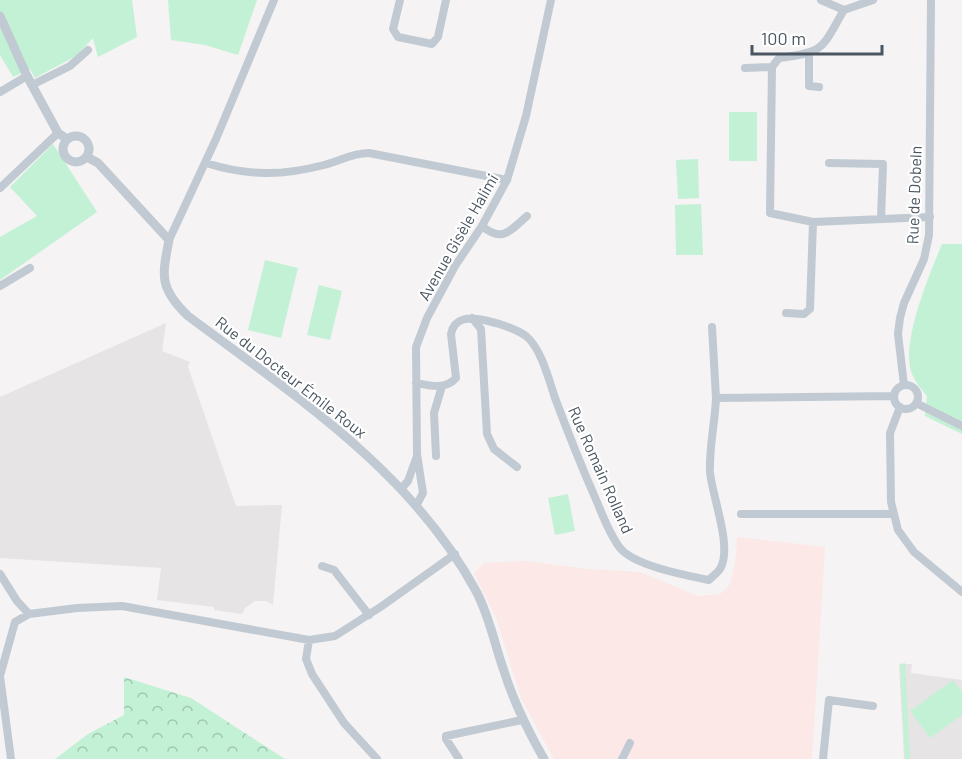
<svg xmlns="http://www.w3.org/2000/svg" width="962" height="759" font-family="Barlow,sans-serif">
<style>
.education{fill:#e6e4e5}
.medical{fill:#fce8e6}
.grass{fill:#c3f1d5}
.forest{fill:url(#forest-crowns)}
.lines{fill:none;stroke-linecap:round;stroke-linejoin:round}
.minor{stroke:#c1cad2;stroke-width:8}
.tertiary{stroke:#c1cad2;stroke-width:9}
.labels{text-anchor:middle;stroke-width:4.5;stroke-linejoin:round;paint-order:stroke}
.street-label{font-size:16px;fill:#4a5661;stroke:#fff}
</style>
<defs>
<pattern id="forest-crowns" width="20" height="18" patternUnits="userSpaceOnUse" patternTransform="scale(1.5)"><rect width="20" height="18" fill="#c3f1d5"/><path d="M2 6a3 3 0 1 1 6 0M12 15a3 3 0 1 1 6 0" fill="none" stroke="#a0c6b0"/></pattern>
</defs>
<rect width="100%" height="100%" fill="#f5f3f3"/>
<!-- education -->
<path class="education" d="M 166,323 L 162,351 L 190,362 L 188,367 L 236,506 L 282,505 L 273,605 L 266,601 L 255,601 L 245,608 L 242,614 L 214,610 L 214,607 L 157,600 L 161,568 L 0,558 L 0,397 Z
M 899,664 L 912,664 L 911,673 L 962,680 L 962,759 L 904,759 Z"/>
<!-- medical -->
<path class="medical" d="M 737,537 L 825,547 L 812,759 L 554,759 L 521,698 L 497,620 L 474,573 L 484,563 L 525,561 L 588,569 L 640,572 L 697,596 L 713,595 L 720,594 L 728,587 L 731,581 L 736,557 Z"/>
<!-- grass -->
<path class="grass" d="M 0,0 L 132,0 L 137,37 L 98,57 L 93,38 L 76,56 L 35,78 L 30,69 L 13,77 L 0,55 Z
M 168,0 L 257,0 L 238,55 L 205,45 L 171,40 Z
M 729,112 L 757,112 L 757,161 L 729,161 Z
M 53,144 L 97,212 L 0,280 L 0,237 L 37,216 L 10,187 Z
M 698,159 L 699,198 L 678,199 L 676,160 Z
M 701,204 L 703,255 L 676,255 L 675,205 Z
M 942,244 L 962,244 L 962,434 L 925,416 L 927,396 C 922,390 916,383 913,376 C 898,348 930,273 942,244 Z
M 265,260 L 298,268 L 281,338 L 248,330 Z
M 319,285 L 342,291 L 330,340 L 307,335 Z
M 568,494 L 575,531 L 555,535 L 548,498 Z
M 905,663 L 910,759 L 905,759 L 900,664 Z
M 953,680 L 962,692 L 962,715 L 930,738 L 910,711 Z"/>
<!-- forest -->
<path class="forest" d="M 124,677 L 191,698 L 285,759 L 55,759 L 88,734 L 124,715 Z"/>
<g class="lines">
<!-- minor -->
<path class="minor" d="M 400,0 L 393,29 L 398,37 L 432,44 L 438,37 L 446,0
M 821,0 L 844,10
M 809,54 L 809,86 L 819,87
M 745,68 L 772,67
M 32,85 L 70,66 L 88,50
M 0,92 L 27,76
M 206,163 C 247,176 282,176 324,165 C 340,161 352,153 369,153 L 507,180
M 829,163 L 883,164 L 881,219
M 0,188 L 58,133
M 813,222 L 930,217
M 482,226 C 502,243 510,231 527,216
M 169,240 L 216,139 L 274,0
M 0,286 L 30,268
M 786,313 L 804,314 L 810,309 L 813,222 L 770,213 L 772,67 L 779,58 C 826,52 821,49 844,10 L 873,0
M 472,318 L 481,329 L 487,434 L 494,449 L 517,467
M 712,327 L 716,398
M 416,383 C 431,386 445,390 456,378 L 451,334 C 454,317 470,317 484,320 C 497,323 515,328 526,336 C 541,348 549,380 555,398 C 567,430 580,463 594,495 C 602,513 608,532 620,548 C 635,566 685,575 709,580 C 713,576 719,572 721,567 C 732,545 712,496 710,472 C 709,447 715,423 716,398 L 894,396
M 904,385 L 898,334 L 900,318 L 904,303 L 924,259 L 929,235 L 931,0
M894 397a12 12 0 1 1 24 0a12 12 0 1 1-24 0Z
M 916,403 L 962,426
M 900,407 L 890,433 L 891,502 L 898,530 L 914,552 L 962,592
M 436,456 L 434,413 L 442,386
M 401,489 L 408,481 L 417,456
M 416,506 L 423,493 L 417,454 L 416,347 L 427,318 L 455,266 L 482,226 L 507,180 L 526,116 L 551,0
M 741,514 L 894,514
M 322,566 L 334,570 L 369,615
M 0,574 L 17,601 L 29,614
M 309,640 L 306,659 L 312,674 L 344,723 L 377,759
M 11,759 L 0,676 L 15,622 L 29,614 L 77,608 L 122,606 L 309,640 L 335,636 L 382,606 L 455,554
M 459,759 L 446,739 L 446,736 L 522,720
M 622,759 L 630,743
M 823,759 L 829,700 L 873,706"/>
<!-- tertiary -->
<path class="tertiary" d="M 0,16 L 27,76 L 58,133 L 67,139
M63 149a13 13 0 1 1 26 0a13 13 0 1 1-26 0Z
M 87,157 L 98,163 L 169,240 C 162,276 159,288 188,316 C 294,395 411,471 476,591 C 489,615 494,642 503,668 C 513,701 527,729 544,759"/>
</g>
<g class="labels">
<!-- street labels -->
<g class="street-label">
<text transform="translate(914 195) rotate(-88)" y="6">Rue de Dobeln</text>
<text transform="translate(458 237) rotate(-60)" y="6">Avenue Gisèle Halimi</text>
<text transform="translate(291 377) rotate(38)" y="6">Rue du Docteur Émile Roux</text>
<text transform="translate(601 470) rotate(66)" y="6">Rue Romain Rolland</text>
</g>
</g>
<!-- scale -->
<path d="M752 45v9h130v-9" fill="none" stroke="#4a5661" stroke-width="3"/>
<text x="761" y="45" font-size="18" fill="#4a5661" stroke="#ffffff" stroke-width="4.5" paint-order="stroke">100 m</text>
</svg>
